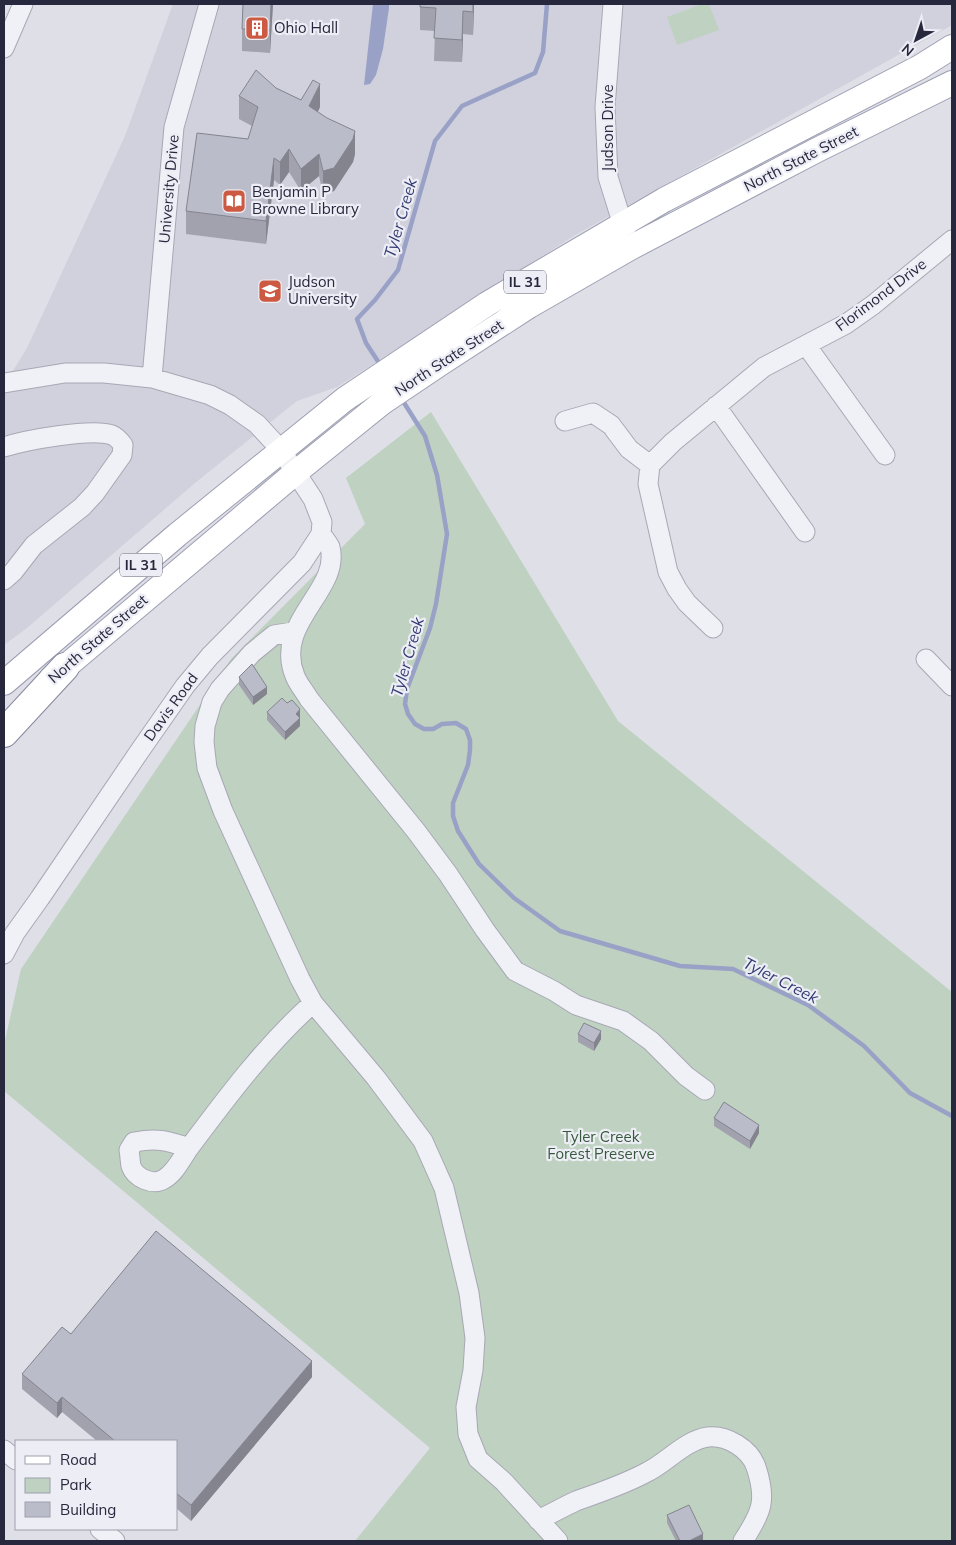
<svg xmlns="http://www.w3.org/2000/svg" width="956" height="1545" font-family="Mulish,sans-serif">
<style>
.built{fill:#d0d1dc}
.green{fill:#bfd1c0}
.water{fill:#99a1c7}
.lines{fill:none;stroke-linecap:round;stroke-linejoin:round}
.stream{stroke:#99a1c7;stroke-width:4.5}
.minor-casing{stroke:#a7a8b4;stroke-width:21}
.major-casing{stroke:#9d9fb3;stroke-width:26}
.highway-casing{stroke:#85879e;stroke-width:30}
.minor{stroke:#f0f1f6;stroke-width:19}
.major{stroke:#fff;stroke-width:24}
.highway{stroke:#fff;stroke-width:28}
.wall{fill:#a1a2ae}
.shaded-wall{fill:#83848d}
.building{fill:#bbbcca;stroke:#83848d}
.labels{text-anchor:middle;stroke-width:4.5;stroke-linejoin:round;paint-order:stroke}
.shield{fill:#edeef5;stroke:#626375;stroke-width:1}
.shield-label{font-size:14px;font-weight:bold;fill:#27283e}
.poi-label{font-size:15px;fill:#27283e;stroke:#edeef5;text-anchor:start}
.street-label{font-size:15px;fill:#27283e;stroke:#edeef5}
.park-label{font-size:15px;fill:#35593a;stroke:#edeef5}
.water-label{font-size:16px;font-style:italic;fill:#323a71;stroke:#edeef5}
</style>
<rect width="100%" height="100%" fill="#dedfe7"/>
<!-- built -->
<path class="built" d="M 173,4 L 952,4 L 952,25 L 577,234 L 337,387 L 297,401 L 195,483 L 27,628 L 4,645 L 4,385 L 27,348 L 125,136 Z"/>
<!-- green -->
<path class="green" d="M 702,4 L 709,4 L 719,30 L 677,45 L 667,17 Z
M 431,412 L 618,721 L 952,992 L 952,1541 L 355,1541 L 430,1448 L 4,1091 L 4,1045 L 21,969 L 231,659 L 365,524 L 346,478 Z"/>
<!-- water -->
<path class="water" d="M 373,4 L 389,4 L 389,8 L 383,49 L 376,75 L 370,84 L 364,85 Z"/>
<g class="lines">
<!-- stream -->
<path class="stream" d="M 381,366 L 366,343 L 357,319 L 375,300 L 398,270 L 435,141 L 462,106 L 535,73 L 543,52 L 547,4
M 401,398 L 425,436 L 437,475 L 447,534 L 436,604 L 430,628 L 407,689 L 405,704 L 408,714 L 415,724 L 424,729 L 433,729 L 442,724 L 456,723 L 466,729 L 470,740 L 470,750 L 468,765 L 453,803 L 453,816 L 458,831 L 479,864 L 514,898 L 560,931 L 680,966 L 733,969 L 808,1005 L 864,1046 L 910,1093 L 952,1116"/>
<!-- minor casing -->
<g class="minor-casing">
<path id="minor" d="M 613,4 L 605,107 L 608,177 L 630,248
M 4,48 L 23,4
M 806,345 L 885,455
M 152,378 L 174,127 L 209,4
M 4,383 L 65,373 L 104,373 L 152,378 L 210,395 L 230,405 L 257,424 L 281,450 L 313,499 L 322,522 L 321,534 L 302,563 L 210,656 L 185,686 L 139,752 L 40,898 L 15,933 L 4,954
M 716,406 L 805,532
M 565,421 L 593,413 L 611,425 L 629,449 L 650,465
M 4,447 C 26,440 91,428 112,435 C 117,437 120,441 123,445 L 122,455 L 95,493 L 82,507 L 34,545 L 13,572 L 4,580
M 321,534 C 324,538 328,543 330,547 C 341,591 273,622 295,676 C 298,684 305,692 309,699 L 416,831 L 448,874 L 485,930 L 515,971 L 554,991 L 576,1005 L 623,1021 L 651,1041 L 686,1076 L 705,1090
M 713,628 L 687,603 L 677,589 L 668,572 L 648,484 L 650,465 L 673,442 L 764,367 L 846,324 L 873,305 L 952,240
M 293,632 L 274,635 L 252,653 L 220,689 L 212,702 L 205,726 L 204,742 L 207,768 L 223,811 L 300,979 L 313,1003 L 376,1078 L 423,1141 L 444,1188 L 469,1293 L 475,1338 L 473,1370 L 466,1407 L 468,1434 L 478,1459 L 504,1482 L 558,1541
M 926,659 L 952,686
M 189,1148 C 182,1158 175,1173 164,1179 C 153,1186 135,1178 131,1166 C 130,1161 130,1155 129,1150 L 134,1142 C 157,1138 166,1140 189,1148 C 227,1097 266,1045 313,1003
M 4,1450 L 16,1460
M 538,1520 C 551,1514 563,1507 576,1501 C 601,1492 626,1484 649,1471 C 668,1461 686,1440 708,1437 C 727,1435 750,1449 756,1467 C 767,1500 762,1512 743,1541
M 100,1529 L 115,1541"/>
</g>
<!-- major casing -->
<g class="major-casing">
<path id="major" d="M 51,679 L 295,473 L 383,402 L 441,363 L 529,306 L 630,248 L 817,150 L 952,83
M 4,683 L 177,535 L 345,399 L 487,304 L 664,200 L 920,67 L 952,47"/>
</g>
<!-- highway casing -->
<g class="highway-casing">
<path id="highway" d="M 4,733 L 65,667"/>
</g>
<!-- minor -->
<use href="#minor" class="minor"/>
<!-- major -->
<use href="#major" class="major"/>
<!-- highway -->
<use href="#highway" class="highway"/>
</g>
<!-- wall -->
<path class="wall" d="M 243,4 L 273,4 L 270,53 L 242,51 L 242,29 Z
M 420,4 L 474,4 L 473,35 L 463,34 L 462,62 L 434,61 L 435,31 L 420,30 Z
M 276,88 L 301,100 L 320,107 L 318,112 L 355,154 L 353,162 L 334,191 L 323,194 L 319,176 L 301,191 L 289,172 L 280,185 L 274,180 L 266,244 L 186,234 L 186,211 L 248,139 L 252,126 L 239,119 L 239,96 Z
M 239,677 L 267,694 L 253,705 L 239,685 Z
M 267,712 L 300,717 L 299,718 L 300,726 L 285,740 L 267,720 Z
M 578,1034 L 601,1039 L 594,1051 L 578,1042 Z
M 714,1118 L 759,1133 L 750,1149 L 714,1126 Z
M 71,1334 L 312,1377 L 191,1521 L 176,1508 L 176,1441 L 97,1441 L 62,1412 L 57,1418 L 22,1389 L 22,1374 Z
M 667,1515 L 703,1541 L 676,1541 L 667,1523 Z"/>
<!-- shaded-wall -->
<path class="shaded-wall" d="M 271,4 L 273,4 L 270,53 L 270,30 Z
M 473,4 L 474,4 L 473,35 Z
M 463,11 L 463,34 L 462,62 L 462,40 Z
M 320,84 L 320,107 L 309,129 L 309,106 Z
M 355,131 L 355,154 L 353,162 L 334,191 L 323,194 L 323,171 Z
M 289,149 L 289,172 L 280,185 L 280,162 Z
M 319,154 L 319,176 L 301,191 L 301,169 Z
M 274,158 L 274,180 L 266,244 L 266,221 Z
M 267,687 L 267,694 L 253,705 L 253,697 Z
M 300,709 L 300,717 L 296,722 L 300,718 L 300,726 L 285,740 L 285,732 L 296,714 Z
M 601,1031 L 601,1039 L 594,1051 L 594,1043 Z
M 759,1125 L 759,1133 L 750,1149 L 750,1141 Z
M 312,1361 L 312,1377 L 191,1521 L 191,1505 Z
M 62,1397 L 62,1412 L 57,1418 L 57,1403 Z
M 703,1534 L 703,1541 L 689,1541 Z"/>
<!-- building -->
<path class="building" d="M 243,4 L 271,4 L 270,30 L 242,29 Z
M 420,4 L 473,4 L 473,12 L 463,11 L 462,40 L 434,38 L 436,8 L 420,7 Z
M 256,70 L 276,88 L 301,100 L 313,80 L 320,84 L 309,106 L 327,118 L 355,131 L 353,139 L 334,168 L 323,171 L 319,154 L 301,169 L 289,149 L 280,162 L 274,158 L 266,221 L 186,211 L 197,133 L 248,139 L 258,107 L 239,96 Z
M 252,664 L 267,687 L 253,697 L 239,677 Z
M 282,698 L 287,703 L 292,700 L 300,709 L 296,714 L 300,718 L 285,732 L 267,712 Z
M 584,1023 L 601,1031 L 594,1043 L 578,1034 Z
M 724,1102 L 759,1125 L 750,1141 L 714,1118 Z
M 156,1231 L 312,1361 L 191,1505 L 176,1493 L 176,1441 L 115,1441 L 62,1397 L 57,1403 L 22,1374 L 62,1327 L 71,1334 Z
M 689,1505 L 703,1534 L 689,1541 L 680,1541 L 667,1515 Z"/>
<!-- icons -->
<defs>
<g id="building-square" transform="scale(1.25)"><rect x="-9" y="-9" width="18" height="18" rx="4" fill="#cc5a43" stroke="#edeef5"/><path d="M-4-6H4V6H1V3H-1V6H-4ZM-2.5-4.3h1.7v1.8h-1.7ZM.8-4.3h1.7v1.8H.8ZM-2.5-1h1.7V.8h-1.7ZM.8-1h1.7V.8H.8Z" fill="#fff"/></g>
<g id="library-square" transform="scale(1.25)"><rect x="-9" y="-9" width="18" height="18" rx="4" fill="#cc5a43" stroke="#edeef5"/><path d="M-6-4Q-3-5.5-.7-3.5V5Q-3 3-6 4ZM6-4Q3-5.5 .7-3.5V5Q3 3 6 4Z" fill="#fff"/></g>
<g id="university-square" transform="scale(1.25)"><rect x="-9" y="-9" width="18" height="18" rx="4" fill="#cc5a43" stroke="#edeef5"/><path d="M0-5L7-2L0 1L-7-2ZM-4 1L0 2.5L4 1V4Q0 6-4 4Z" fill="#fff"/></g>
</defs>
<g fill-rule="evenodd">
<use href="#building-square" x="257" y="28"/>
<use href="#library-square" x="234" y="201"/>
<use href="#university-square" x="270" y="291"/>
</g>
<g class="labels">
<!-- shield labels -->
<g class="shield">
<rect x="504" y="270.5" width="42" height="23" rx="4"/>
<rect x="120" y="553.5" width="42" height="23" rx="4"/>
</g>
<g class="shield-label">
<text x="525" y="287">IL 31</text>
<text x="141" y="570">IL 31</text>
</g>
<!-- poi labels -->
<g class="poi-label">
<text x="274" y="33">Ohio Hall</text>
<text x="252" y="197">Benjamin P<tspan x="252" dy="17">Browne Library</tspan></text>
<text x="288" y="287">Judson<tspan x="288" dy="17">University</tspan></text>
</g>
<!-- street labels -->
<g class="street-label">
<text transform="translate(608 128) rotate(-90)" y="5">Judson Drive</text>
<text transform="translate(801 159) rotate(-27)" y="5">North State Street</text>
<text transform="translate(169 189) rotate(-85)" y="5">University Drive</text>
<text transform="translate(881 295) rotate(-37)" y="5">Florimond Drive</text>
<text transform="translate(449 358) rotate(-33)" y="5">North State Street</text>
<text transform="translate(98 639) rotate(-41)" y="5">North State Street</text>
<text transform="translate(171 707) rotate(-54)" y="5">Davis Road</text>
</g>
<!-- park labels -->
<g class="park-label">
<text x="601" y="1142">Tyler Creek<tspan x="601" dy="17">Forest Preserve</tspan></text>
</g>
<!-- water labels -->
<g class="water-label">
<text transform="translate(400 218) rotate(-74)" y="6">Tyler Creek</text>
<text transform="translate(407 657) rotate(-74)" y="6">Tyler Creek</text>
<text transform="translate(781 980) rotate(27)" y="6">Tyler Creek</text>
</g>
</g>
<!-- border -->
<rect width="956" height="1545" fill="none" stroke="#27283e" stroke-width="10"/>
<!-- legend -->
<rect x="15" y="1440" width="162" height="90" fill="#edeef5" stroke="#9e9fac"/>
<rect x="25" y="1456" width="25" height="8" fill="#ffffff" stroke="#9e9fac"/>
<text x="60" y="1465" font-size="15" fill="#27283e">Road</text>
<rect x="25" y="1478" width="25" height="15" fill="#bfd1c0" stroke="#9e9fac"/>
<text x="60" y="1490" font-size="15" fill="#27283e">Park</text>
<rect x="25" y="1502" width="25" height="15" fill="#bbbcca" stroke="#9e9fac"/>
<text x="60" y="1515" font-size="15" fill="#27283e">Building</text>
<!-- north arrow -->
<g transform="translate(916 40) rotate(220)" stroke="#edeef5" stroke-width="4" paint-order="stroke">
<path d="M0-4L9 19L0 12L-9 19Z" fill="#27283e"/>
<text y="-8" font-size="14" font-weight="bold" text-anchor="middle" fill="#27283e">N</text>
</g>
</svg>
